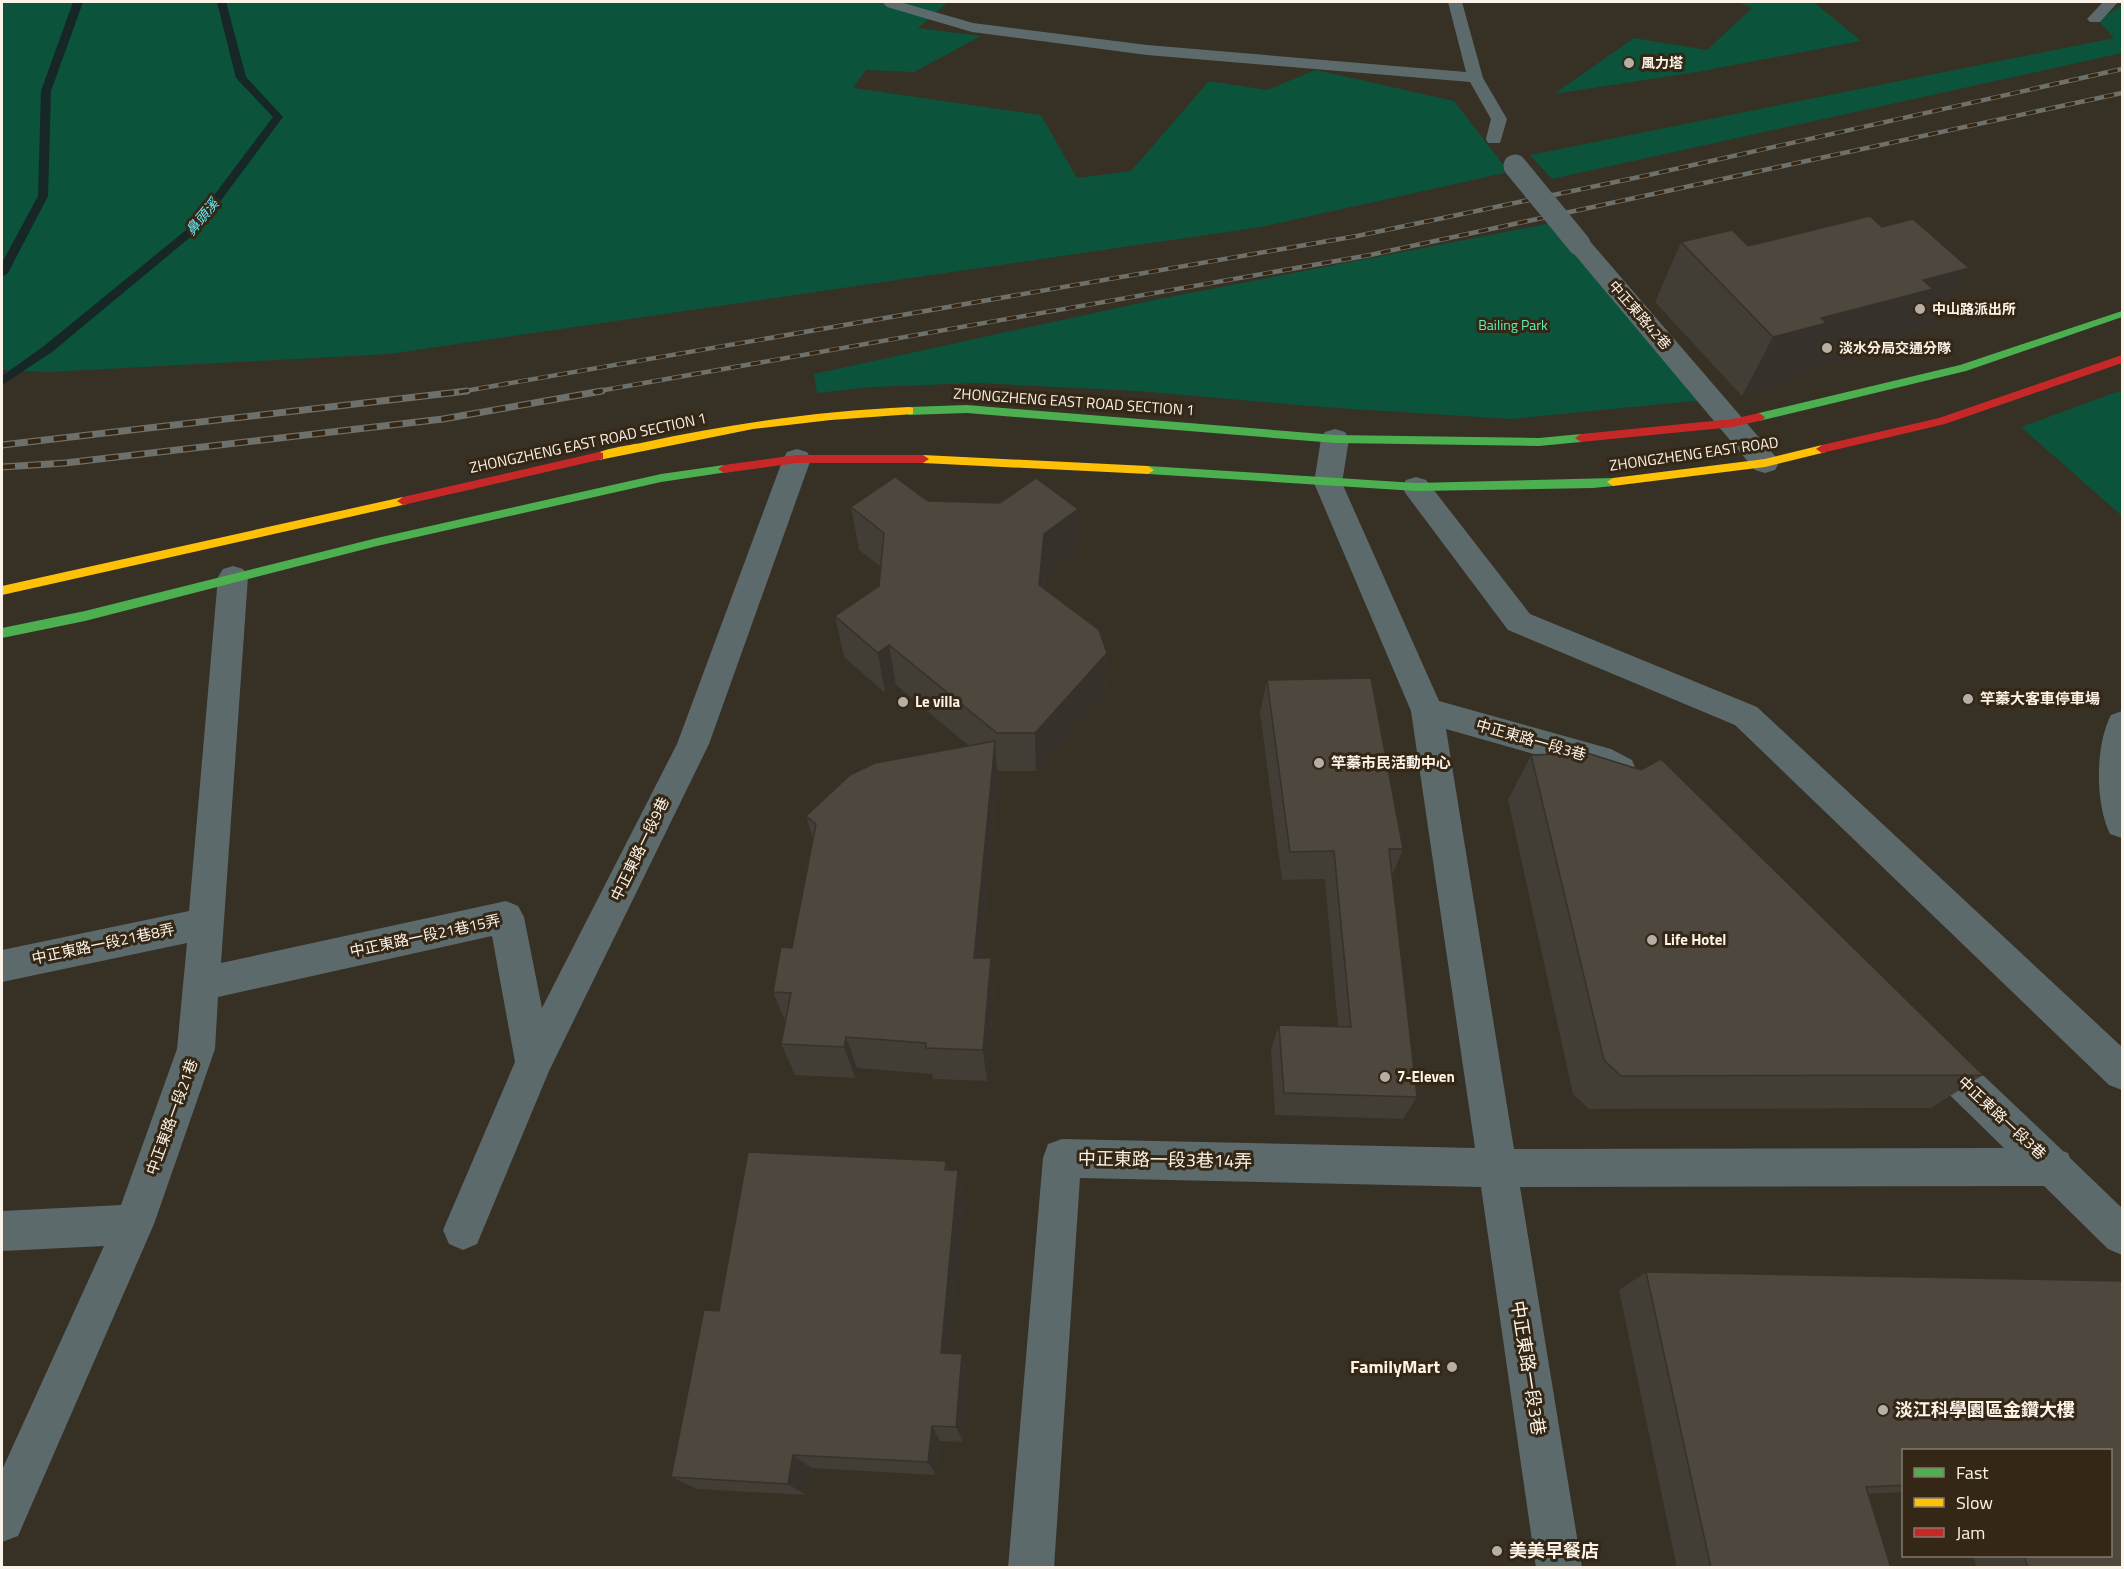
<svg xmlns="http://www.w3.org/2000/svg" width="2124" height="1569" font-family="'Titillium Web','Noto Sans TC',sans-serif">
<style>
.green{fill:#0b533b}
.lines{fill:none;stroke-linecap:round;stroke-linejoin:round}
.stream{fill:#172627;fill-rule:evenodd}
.lane{fill:#5d6a6b;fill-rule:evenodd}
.street{fill:#5d6a6b;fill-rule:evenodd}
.fast{fill:#4caf50;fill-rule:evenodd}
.slow{fill:#ffc107;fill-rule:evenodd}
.jam{fill:#c62828;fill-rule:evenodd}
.rail-far1-casing{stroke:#6d706b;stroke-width:4.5}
.rail-casing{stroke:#6d706b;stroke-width:7}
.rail-far1{stroke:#342715;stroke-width:3;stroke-dasharray:10;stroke-linecap:butt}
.rail{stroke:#342715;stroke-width:4.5;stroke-dasharray:13;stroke-linecap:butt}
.street-bridge{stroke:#5d6a6b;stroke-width:23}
.wall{fill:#423d35}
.shaded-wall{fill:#36322b}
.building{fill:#4d473e;stroke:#36322b;stroke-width:1.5}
.poi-dot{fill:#b7afa4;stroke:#342715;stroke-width:2}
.labels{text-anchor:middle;stroke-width:6;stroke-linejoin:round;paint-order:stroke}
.far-poi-label{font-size:14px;font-weight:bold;fill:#fcf3e8;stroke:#342715;text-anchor:start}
.far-water-label{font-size:14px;font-style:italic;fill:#69ecfa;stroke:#342715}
.far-street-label{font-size:14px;fill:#fcf3e8;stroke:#342715}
.far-park-label{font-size:14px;fill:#60eeb7;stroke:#342715}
.street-label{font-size:15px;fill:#fcf3e8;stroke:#342715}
.poi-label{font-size:15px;font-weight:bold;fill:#fcf3e8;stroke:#342715;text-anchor:start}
.near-street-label{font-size:18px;fill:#fcf3e8;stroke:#342715}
.near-poi-label{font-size:18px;font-weight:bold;fill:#fcf3e8;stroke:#342715;text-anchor:start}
</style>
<rect width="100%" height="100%" fill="#373025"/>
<!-- green -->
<path class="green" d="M 2,2 L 948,2 L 918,28 L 981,36 L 914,72 L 866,70 L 853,88 L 1041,115 L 1077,178 L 1131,171 L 1209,81 L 1267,90 L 1316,70 L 1454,101 L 1509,172 L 1261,227 L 389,354 L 50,372 L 2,370 Z
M 1738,2 L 1814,2 L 1861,41 L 1697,72 L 1554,94 L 1634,38 L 1707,50 L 1752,8 Z
M 2122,5 L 2122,53 L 1552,179 L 1530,155 L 2114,38 L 2098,20 Z
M 1552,223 L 1704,400 L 1511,419 L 1321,407 L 1138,391 L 978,383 L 872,387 L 817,393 L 814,374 L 1154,300 Z
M 2122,390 L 2122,516 L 2021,427 Z"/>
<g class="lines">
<!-- stream -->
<path class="stream" d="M 73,2 L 83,2 L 51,91 L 48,196 L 8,273 L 2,277 L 2,263 L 38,196 L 41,91 Z
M 217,2 L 226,2 L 246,77 L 283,117 L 199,230 L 52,352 L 2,385 L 2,376 L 44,346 L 191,226 L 273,117 L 236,78 Z"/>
<!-- lane -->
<path class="lane" d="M 882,2 L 900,2 L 973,23 L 1147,45 L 1466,72 L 1448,2 L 1462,2 L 1483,78 L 1507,119 L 1500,143 L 1488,143 L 1486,139 L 1491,119 L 1470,82 L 1147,55 L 972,32 L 887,7 Z
M 2103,2 L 2118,2 L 2100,22 L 2090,22 L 2087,19 Z"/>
<!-- street -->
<path class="street" d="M 1579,236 L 1588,239 L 1775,456 L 1779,463 L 1775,470 L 1765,473 L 1755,470 L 1570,249 L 1567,244 L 1570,239 Z
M 1335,429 L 1345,432 L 1349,439 L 1342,483 L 1439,701 L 1611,749 L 1632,760 L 1636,770 L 1632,780 L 1620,784 L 1590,770 L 1446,729 L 1514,1149 L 2004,1148 L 1922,1068 L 1916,1055 L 1922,1042 L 1935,1037 L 1948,1042 L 2063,1151 L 2068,1153 L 2070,1158 L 2122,1208 L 2122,1255 L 2108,1249 L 2044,1186 L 1520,1187 L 1582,1568 L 1536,1568 L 1481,1187 L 1080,1178 L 1054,1568 L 1008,1568 L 1043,1158 L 1048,1144 L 1062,1139 L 1475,1148 L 1411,711 L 1314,483 L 1321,439 L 1325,432 Z
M 797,449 L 807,452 L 811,459 L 709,744 L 549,1071 L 477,1244 L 463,1250 L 449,1244 L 443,1230 L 515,1062 L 492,936 L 218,997 L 215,1049 L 154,1224 L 18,1536 L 2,1542 L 2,1470 L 104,1246 L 2,1251 L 2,1211 L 121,1205 L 177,1049 L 187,943 L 2,982 L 2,950 L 189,911 L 218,577 L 223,569 L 233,566 L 243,569 L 248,577 L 221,963 L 506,901 L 518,906 L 524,917 L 542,1008 L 677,744 L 783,459 L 787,452 Z
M 1416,477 L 1426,480 L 1530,614 L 1757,707 L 2122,1047 L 2122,1090 L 2109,1085 L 1735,725 L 1508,630 L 1406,494 L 1402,487 L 1406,480 Z
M 2122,711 L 2122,838 L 2110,834 C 2095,803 2095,746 2111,715 Z"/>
<!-- fast -->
<path class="fast" d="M 2122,311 L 2122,317 L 1966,371 L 1759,421 L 1753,417 L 1759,413 L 1960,365 Z
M 967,405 L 1335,435 L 1539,438 L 1581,434 L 1587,438 L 1581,442 L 1539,446 L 1335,443 L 967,413 L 909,415 L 903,411 L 909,407 Z
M 724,465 L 730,469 L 728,472 L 661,482 L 377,546 L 85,621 L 2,638 L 2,628 L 85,611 L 377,538 L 661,474 Z
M 1148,466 L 1416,483 L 1613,478 L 1619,482 L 1613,486 L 1593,488 L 1416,491 L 1148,474 L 1142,470 Z"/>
<!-- slow -->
<path class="slow" d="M 909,407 L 913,408 L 913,414 L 831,420 L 753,429 L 599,460 L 593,456 C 600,449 630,445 641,443 C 730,424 818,411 909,407 Z
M 1822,445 L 1826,446 L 1826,452 L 1765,467 L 1613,486 L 1607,482 L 1613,478 L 1765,459 Z
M 923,455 L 1148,466 L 1154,470 L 1148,474 L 923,463 L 917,459 Z
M 403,497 L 409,501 L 407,504 L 2,595 L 2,586 Z"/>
<!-- jam -->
<path class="jam" d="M 2122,355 L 2122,363 L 1945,424 L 1822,453 L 1816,449 L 1822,445 L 1939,418 Z
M 1759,413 L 1765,417 L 1763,420 L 1733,427 L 1581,442 L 1575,438 L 1581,434 L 1733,419 Z
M 599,452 L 603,453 L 603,459 L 403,505 L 397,501 L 403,497 Z
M 797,455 L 923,455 L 929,459 L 923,463 L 797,463 L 724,473 L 718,469 L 724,465 Z"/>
<!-- rail-far1 casing -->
<g class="rail-far1-casing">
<path id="rail-far1" d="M 459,392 L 1357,236 L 1644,176 L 2122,69
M 593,392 L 1370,255 L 2122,93"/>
</g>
<!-- rail casing -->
<g class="rail-casing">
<path id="rail" d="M 2,445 L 467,391
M 2,467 L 65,463 L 443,419 L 602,391"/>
</g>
<!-- rail-far1 -->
<use href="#rail-far1" class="rail-far1"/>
<!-- rail -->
<use href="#rail" class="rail"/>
<!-- street-bridge -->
<path class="street-bridge" d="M 1515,166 L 1579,244"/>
</g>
<!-- wall -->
<path class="wall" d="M 1681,242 L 1748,246 L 1930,328 L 1904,334 L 1895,348 L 1797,374 L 1793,382 L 1742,396 L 1655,302 Z
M 928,501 L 1078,552 L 1045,576 L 1044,588 L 1107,653 L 1105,693 L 1036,771 L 999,771 L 997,769 L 998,782 L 982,958 L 991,958 L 994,993 L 987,1081 L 933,1079 L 932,1074 L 857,1068 L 855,1078 L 795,1075 L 781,1044 L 785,1021 L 773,992 L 792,948 L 813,839 L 806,816 L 969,746 L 896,685 L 885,693 L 844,657 L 835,616 L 879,586 L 881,567 L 859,550 L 851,507 Z
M 1267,680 L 1403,849 L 1392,876 L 1417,1097 L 1403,1119 L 1275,1115 L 1271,1049 L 1279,1025 L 1338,1027 L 1325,879 L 1282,880 L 1260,712 Z
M 1531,755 L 1983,1075 L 1931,1108 L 1589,1109 L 1573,1094 L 1508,800 Z
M 946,1161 L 947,1170 L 958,1170 L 965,1199 L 950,1353 L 962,1354 L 969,1373 L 963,1442 L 940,1441 L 936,1475 L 811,1468 L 806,1495 L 697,1489 L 671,1477 L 719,1311 Z
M 1646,1272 L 2122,1281 L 2122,1568 L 1977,1568 L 1973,1556 L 2110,1556 L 2110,1450 L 1904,1450 L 1904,1492 L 1869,1494 L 1891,1568 L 1677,1568 L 1619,1290 Z"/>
<!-- shaded-wall -->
<path class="shaded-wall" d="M 1969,268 L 1930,328 L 1904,334 L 1895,348 L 1797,374 L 1793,382 L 1742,396 L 1773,337 L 1821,318 L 1923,280 Z
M 1078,509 L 1078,552 L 1045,576 L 1040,626 L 1039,585 L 1044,534 Z
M 889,645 L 896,685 L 885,693 L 878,653 Z
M 1107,653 L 1105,693 L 1036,771 L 1035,733 Z
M 995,741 L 998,782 L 979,992 L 974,958 Z
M 991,958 L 994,993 L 987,1081 L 983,1050 Z
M 846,1037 L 857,1068 L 855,1078 L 844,1047 Z
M 958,1170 L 965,1199 L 949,1372 L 941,1353 Z
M 962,1354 L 969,1373 L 963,1442 L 956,1427 Z
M 932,1426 L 940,1441 L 936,1475 L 928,1462 Z
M 793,1455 L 811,1468 L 806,1495 L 788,1484 Z"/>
<!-- building -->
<path class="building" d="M 1870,216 L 1882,227 L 1913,219 L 1969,268 L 1923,280 L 1933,289 L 1821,318 L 1827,323 L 1773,337 L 1681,242 L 1732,230 L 1748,246 Z
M 895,477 L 928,501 L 1000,503 L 1036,478 L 1078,509 L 1044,534 L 1039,585 L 1099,630 L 1107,653 L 1035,733 L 997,733 L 889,645 L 878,653 L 835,616 L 879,586 L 884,533 L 851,507 Z
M 1371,678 L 1403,849 L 1389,849 L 1417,1097 L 1284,1093 L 1279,1025 L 1351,1027 L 1334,851 L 1290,852 L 1267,680 Z
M 995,741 L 974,958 L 991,958 L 983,1050 L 926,1048 L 926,1043 L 846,1037 L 844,1047 L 781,1044 L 791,993 L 773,992 L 781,947 L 792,948 L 816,824 L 806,816 L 850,775 L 875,763 Z
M 1587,753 L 1641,770 L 1661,759 L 1983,1075 L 1621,1076 L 1604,1060 L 1531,755 Z
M 748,1152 L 946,1161 L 945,1170 L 958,1170 L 941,1353 L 962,1354 L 956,1427 L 932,1426 L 928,1462 L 793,1455 L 788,1484 L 671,1477 L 704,1310 L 719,1311 Z
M 1646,1272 L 2122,1281 L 2122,1568 L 2028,1568 L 2024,1556 L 2110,1556 L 2110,1450 L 1904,1450 L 1904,1485 L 1866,1487 L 1891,1568 L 1711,1568 Z"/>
<!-- markers -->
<g class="poi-dot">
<circle cx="1629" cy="63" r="6"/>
<circle cx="1920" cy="309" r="6"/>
<circle cx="1827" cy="348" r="6"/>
<circle cx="1968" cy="699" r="6"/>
<circle cx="903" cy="702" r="6"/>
<circle cx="1319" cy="763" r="6"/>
<circle cx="1652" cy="940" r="6"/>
<circle cx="1385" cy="1077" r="6"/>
<circle cx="1452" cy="1367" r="6"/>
<circle cx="1883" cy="1410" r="6"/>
<circle cx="1497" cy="1551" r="6"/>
</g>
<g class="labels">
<!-- far-poi labels -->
<g class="far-poi-label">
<text x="1641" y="68">風力塔</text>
<text x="1932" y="314">中山路派出所</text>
<text x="1839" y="353">淡水分局交通分隊</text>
</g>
<!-- far-water labels -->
<g class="far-water-label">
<text transform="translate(202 217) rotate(-50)" y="5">鼻頭溪</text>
</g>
<!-- far-street labels -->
<g class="far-street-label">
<text transform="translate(1640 315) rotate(49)" y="5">中正東路42巷</text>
</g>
<!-- far-park labels -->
<g class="far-park-label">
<text x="1513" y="330">Bailing Park</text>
</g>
<!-- street labels -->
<g class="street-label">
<text transform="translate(1074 402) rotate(4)" y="5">ZHONGZHENG EAST ROAD SECTION 1</text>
<text transform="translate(588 443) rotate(-12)" y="5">ZHONGZHENG EAST ROAD SECTION 1</text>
<text transform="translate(1694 454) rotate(-8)" y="5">ZHONGZHENG EAST ROAD</text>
<text transform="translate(1531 740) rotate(16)" y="5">中正東路一段3巷</text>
<text transform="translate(640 849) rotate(-64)" y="5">中正東路一段9巷</text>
<text transform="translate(425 936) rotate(-12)" y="5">中正東路一段21巷15弄</text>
<text transform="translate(103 944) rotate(-12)" y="5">中正東路一段21巷8弄</text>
<text transform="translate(172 1117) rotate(-70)" y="5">中正東路一段21巷</text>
<text transform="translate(2002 1118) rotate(43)" y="5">中正東路一段3巷</text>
</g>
<!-- poi labels -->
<g class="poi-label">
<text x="1980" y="704">竿蓁大客車停車場</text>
<text x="915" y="707">Le villa</text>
<text x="1331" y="768">竿蓁市民活動中心</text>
<text x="1664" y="945">Life Hotel</text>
<text x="1397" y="1082">7-Eleven</text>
</g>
<!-- near-street labels -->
<g class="near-street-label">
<text transform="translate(1165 1160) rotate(1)" y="6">中正東路一段3巷14弄</text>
<text transform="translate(1528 1368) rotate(81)" y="6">中正東路一段3巷</text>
</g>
<!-- near-poi labels -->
<g class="near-poi-label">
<text x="1440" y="1373" text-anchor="end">FamilyMart</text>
<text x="1895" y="1416">淡江科學園區金鑽大樓</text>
<text x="1509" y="1557">美美早餐店</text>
</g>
</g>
<!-- border -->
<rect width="2124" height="1569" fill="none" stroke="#fcf3e8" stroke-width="6"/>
<!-- legend -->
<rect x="1902" y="1449" width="210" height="108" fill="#342715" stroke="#847969" stroke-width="1.5"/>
<rect x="1914" y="1468" width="30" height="9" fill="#4caf50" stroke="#847969" stroke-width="1.5"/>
<text x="1956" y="1479" font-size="18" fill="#fcf3e8">Fast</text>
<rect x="1914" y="1498" width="30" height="9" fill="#ffc107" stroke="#847969" stroke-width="1.5"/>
<text x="1956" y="1509" font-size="18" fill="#fcf3e8">Slow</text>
<rect x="1914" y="1528" width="30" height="9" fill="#c62828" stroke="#847969" stroke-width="1.5"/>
<text x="1956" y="1539" font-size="18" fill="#fcf3e8">Jam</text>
</svg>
